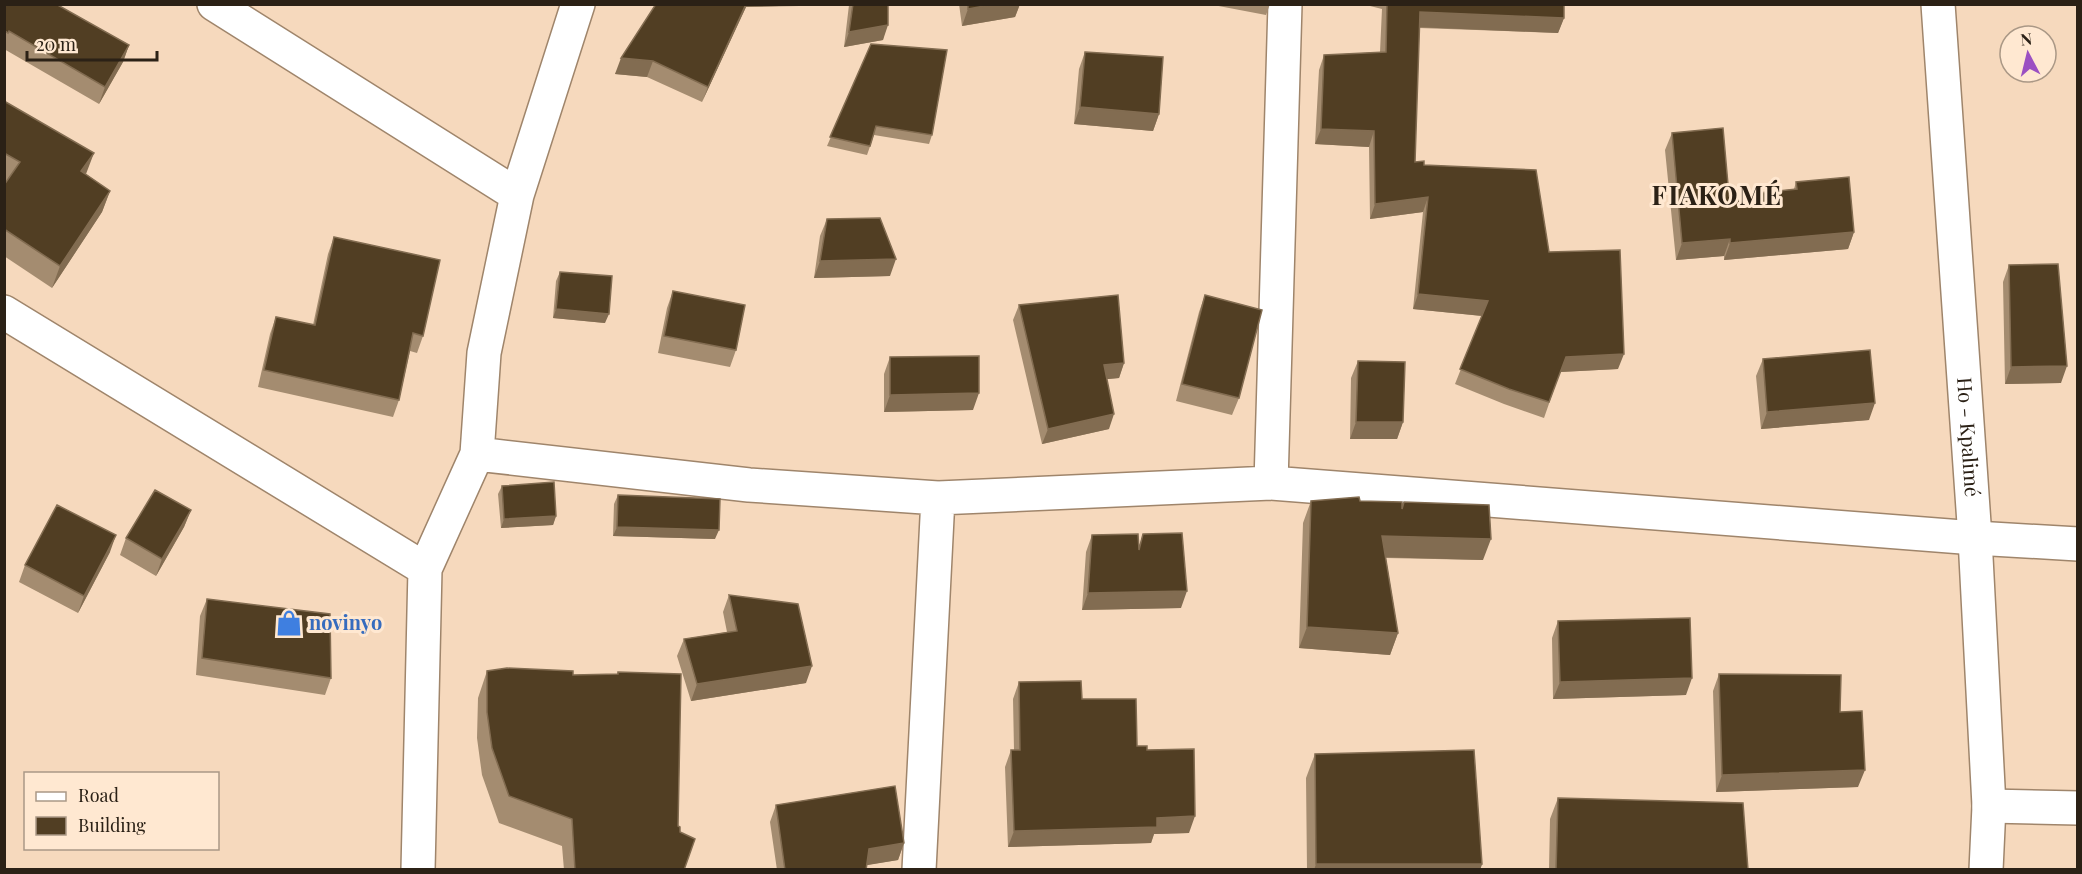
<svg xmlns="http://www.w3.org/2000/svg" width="2082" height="874" font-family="'Playfair Display',serif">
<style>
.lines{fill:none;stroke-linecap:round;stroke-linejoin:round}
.street-casing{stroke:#9f856b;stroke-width:36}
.secondary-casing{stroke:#9f856b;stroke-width:36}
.street{stroke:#fff;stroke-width:33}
.secondary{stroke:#fff;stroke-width:33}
.wall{fill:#a48c70}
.shaded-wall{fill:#826c51}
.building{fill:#513e23;stroke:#826c51;stroke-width:1.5}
.labels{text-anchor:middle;stroke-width:6;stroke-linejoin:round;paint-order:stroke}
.street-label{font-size:20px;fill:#2b2116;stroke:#ffe8d1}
.shop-label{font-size:20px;font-weight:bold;fill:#366cbe;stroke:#ffe8d1;text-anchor:start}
.district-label{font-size:26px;font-weight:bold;letter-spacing:1.5px;fill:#2b2116;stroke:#ffe8d1}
</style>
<rect width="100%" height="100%" fill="#f6d9bd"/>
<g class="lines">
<!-- street casing -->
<g class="street-casing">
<path id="street" d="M 214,4 L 517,195
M 4,312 L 425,569
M 477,454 L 749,485 L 938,498
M 1271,483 L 1285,4
M 1989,806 L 2078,808
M 418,870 L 425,569 L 477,454 L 484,353 L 517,195 L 578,4
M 919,870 L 938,498 L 1271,483 L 1975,538 L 2078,544"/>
</g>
<!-- secondary casing -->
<g class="secondary-casing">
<g id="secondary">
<path id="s1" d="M 1938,4 L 1975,538 L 1989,806 L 1986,870"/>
</g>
</g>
<!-- street -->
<use href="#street" class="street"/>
<!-- secondary -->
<use href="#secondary" class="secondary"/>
</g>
<!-- wall -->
<path class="wall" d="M 4,4 L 129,45 L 123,62 L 99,104 L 4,49 Z
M 656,4 L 888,4 L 883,40 L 844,47 L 849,5 L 746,7 L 702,102 L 647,77 L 615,74 Z
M 959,4 L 1020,4 L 1015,17 L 962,26 Z
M 1208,4 L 1270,4 L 1266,15 Z
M 1362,4 L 1564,4 L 1564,18 L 1558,33 L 1419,28 L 1415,162 L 1424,165 L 1549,252 L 1618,369 L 1560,372 L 1544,418 L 1504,404 L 1455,384 L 1482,316 L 1413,309 L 1423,212 L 1370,219 L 1369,147 L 1315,144 L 1319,70 L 1324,55 L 1380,52 L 1382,9 Z
M 871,44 L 932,135 L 929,144 L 874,135 L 867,155 L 827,146 Z
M 1085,52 L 1159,114 L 1153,131 L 1074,124 L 1079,69 Z
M 4,101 L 86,174 L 110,191 L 102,212 L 52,288 L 4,256 L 4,185 L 7,181 L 4,180 Z
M 1672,133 L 1729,196 L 1794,189 L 1796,182 L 1854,232 L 1848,249 L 1724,260 L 1724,256 L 1676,260 L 1665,150 Z
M 827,219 L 890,276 L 814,278 L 820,236 Z
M 334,237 L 423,336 L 417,353 L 410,351 L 399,400 L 393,417 L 258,387 L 270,334 L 276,317 L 313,325 L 328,254 Z
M 2009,265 L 2061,383 L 2005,384 L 2003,282 Z
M 560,272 L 605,323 L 553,318 L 556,281 Z
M 673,291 L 736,350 L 730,367 L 658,353 L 667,308 Z
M 1205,295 L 1239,398 L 1232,415 L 1176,401 L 1199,312 Z
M 1019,305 L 1124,363 L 1119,378 L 1107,379 L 1109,429 L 1042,444 L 1013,320 Z
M 890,357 L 973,410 L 884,412 L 884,374 Z
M 1763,359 L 1869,420 L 1761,429 L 1756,376 Z
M 1358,361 L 1403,422 L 1397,439 L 1350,439 L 1351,378 Z
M 502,486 L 556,516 L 553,525 L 501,528 L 498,494 Z
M 618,495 L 715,539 L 613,536 L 614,504 Z
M 1311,501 L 1360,501 L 1402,509 L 1483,560 L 1386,558 L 1398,633 L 1390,655 L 1299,648 L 1303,523 Z
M 191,510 L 184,527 L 156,576 L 120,555 L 126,538 Z
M 1143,534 L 1181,608 L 1082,610 L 1086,552 L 1092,535 L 1139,546 Z
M 110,552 L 78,613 L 19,582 L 25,565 Z
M 729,595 L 806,683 L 691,701 L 677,656 L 684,639 L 727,632 L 723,612 Z
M 207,599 L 331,678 L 325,695 L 196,675 L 200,616 Z
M 1558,621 L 1686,695 L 1553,699 L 1552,638 Z
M 487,671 L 573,675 L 617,674 L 618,672 L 678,826 L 680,832 L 684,870 L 564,870 L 562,846 L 499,823 L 482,775 L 477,738 L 478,698 Z
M 1719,674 L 1840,712 L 1858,787 L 1716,792 L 1713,691 Z
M 1019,682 L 1082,699 L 1137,746 L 1147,750 L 1189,833 L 1154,834 L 1151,843 L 1008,847 L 1005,767 L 1011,750 L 1014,750 L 1013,699 Z
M 1315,754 L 1482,864 L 1480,870 L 1307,870 L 1306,778 Z
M 1558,798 L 1748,870 L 1549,870 L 1550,819 Z
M 776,805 L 904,843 L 898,860 L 866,865 L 866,870 L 777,870 L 770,822 Z"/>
<!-- shaded-wall -->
<path class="shaded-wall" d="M 746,4 L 849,4 L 746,7 L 702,102 L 708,87 Z
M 995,4 L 1020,4 L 1015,17 L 962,26 L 968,9 Z
M 1420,12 L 1564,18 L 1558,33 L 1414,27 Z
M 888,25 L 883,40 L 844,47 L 849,32 Z
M 129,45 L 123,62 L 99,104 L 105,87 Z
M 621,58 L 653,61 L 647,77 L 615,74 Z
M 1080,107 L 1159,114 L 1153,131 L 1074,124 Z
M 1321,129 L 1374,131 L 1369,147 L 1315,144 Z
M 94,153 L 86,174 L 81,171 Z
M 110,191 L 102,212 L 52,288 L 60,266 Z
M 1428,197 L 1423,212 L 1370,219 L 1375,204 Z
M 1854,232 L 1848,249 L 1724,260 L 1730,243 Z
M 1730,239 L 1724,256 L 1676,260 L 1682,243 Z
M 896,259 L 890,276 L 814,278 L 820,261 Z
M 1418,294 L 1488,301 L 1483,316 L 1413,309 Z
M 556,309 L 609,314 L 605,323 L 553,318 Z
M 1624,354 L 1618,369 L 1560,372 L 1566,357 Z
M 1124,363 L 1119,378 L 1098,380 L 1104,365 Z
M 2067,366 L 2061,383 L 2005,384 L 2011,367 Z
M 979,393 L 973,410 L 884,412 L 890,395 Z
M 1875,403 L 1869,420 L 1761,429 L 1767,412 Z
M 1114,414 L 1109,429 L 1042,444 L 1048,429 Z
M 1356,422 L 1403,422 L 1397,439 L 1350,439 Z
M 191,510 L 184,527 L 156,576 L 162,559 Z
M 556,516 L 553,525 L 501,528 L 504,519 Z
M 617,527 L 719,530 L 715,539 L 613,536 Z
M 116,535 L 110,552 L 78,613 L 84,596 Z
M 1382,536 L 1491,539 L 1483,560 L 1374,557 Z
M 1187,591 L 1181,608 L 1082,610 L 1088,593 Z
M 1307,627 L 1398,633 L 1390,655 L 1299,648 Z
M 812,666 L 806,683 L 691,701 L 697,684 Z
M 1692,678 L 1686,695 L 1553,699 L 1560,682 Z
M 1865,770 L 1858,787 L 1716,792 L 1722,775 Z
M 1195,816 L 1189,833 L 1154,834 L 1151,843 L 1008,847 L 1014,831 L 1157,818 Z
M 904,843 L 898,860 L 862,866 L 869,849 Z
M 1316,864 L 1482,864 L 1480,870 L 1314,870 Z"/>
<!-- building -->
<path class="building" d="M 4,4 L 56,4 L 129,45 L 105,87 L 9,31 L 8,33 L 4,30 Z
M 656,4 L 746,4 L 708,87 L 653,61 L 621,58 Z
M 853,4 L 888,4 L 888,25 L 849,32 Z
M 968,4 L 995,4 L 968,9 Z
M 1387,4 L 1564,4 L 1564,18 L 1420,12 L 1415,162 L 1424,161 L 1424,165 L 1536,170 L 1549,252 L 1620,250 L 1624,354 L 1566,357 L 1549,402 L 1509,389 L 1460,369 L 1488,301 L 1418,294 L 1428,197 L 1375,204 L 1374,131 L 1321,129 L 1324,55 L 1386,52 Z
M 871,44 L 947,50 L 932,135 L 876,126 L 870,146 L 830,137 Z
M 1085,52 L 1163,57 L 1159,114 L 1080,107 Z
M 4,101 L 94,153 L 81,171 L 110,191 L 60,266 L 4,229 L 4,185 L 20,162 L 4,153 Z
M 1723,128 L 1729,196 L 1797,189 L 1796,182 L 1849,177 L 1854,232 L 1730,243 L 1730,239 L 1682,243 L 1672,133 Z
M 880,218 L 896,259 L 820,261 L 827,219 Z
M 334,237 L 440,260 L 423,336 L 413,333 L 399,400 L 264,370 L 276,317 L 315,325 Z
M 2058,264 L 2067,366 L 2011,367 L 2009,265 Z
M 560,272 L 612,276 L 609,314 L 556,309 Z
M 673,291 L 745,305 L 736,350 L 664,336 Z
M 1118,295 L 1124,363 L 1104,365 L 1114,414 L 1048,429 L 1019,305 Z
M 1205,295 L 1262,310 L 1239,398 L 1182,384 Z
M 1870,350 L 1875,403 L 1767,412 L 1763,359 Z
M 979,356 L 979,393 L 890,395 L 890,357 Z
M 1358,361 L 1405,362 L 1403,422 L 1356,422 Z
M 554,482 L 556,516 L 504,519 L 502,486 Z
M 155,490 L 191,510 L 162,559 L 126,538 Z
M 618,495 L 720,499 L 719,530 L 617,527 Z
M 1359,497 L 1360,501 L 1402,502 L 1402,509 L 1404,502 L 1489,505 L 1491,539 L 1382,536 L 1398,633 L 1307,627 L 1311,501 Z
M 57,505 L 116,535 L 84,596 L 25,565 Z
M 1182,533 L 1187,591 L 1088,593 L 1092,535 L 1138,534 L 1139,550 L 1143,534 Z
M 729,595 L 798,604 L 812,666 L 697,684 L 684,639 L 737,631 Z
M 207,599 L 330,614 L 331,678 L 202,658 Z
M 1690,618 L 1692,678 L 1560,682 L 1558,621 Z
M 507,668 L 573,671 L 573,675 L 618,674 L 618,672 L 681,674 L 678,826 L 680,827 L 680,832 L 695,839 L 684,870 L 575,870 L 572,819 L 509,796 L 492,748 L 487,712 L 487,671 Z
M 1719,674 L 1841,675 L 1840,712 L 1862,711 L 1865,770 L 1722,775 Z
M 1081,681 L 1082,699 L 1136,699 L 1137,746 L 1147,746 L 1147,750 L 1194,749 L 1195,816 L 1157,818 L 1157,827 L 1014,831 L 1011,750 L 1020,750 L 1019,682 Z
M 1474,750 L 1482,864 L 1316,864 L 1315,754 Z
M 895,786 L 904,843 L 869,849 L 866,870 L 785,870 L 776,805 Z
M 1558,798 L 1743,803 L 1748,870 L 1556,870 Z"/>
<!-- icons -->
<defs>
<g id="shop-bare" transform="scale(2.07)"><path d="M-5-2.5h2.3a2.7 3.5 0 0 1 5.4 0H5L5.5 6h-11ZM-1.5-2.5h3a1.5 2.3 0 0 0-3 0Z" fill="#3f7fe0" stroke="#ffe8d1" stroke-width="2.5" paint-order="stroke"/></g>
</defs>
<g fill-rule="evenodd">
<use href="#shop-bare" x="289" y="623"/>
</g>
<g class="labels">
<!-- street labels -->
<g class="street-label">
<text dy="7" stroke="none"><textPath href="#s1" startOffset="434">Ho - Kpalimé</textPath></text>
</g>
<!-- shop labels -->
<g class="shop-label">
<text x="309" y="630">novinyo</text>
</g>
<!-- district labels -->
<g class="district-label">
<text x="1717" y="205">FIAKOMÉ</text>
</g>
</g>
<!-- border -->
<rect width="2082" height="874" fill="none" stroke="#2b2116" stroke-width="12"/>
<!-- legend -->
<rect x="24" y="772" width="195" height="78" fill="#ffe8d1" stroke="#aa9886" stroke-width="1.5"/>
<rect x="36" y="792" width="30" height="9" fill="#ffffff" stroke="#aa9886" stroke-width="1.5"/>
<text x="78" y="802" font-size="18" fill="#2b2116">Road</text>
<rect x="36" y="817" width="30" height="18" fill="#513e23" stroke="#aa9886" stroke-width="1.5"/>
<text x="78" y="832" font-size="18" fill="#2b2116">Building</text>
<!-- north arrow -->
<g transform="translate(2028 54) rotate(353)"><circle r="28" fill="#ffe8d1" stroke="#aa9886" stroke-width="1.5"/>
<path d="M0-4.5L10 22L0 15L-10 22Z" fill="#9b50c2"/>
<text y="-9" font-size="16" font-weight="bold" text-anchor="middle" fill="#2b2116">N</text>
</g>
<!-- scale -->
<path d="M27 51v9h130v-9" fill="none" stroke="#2b2116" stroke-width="3"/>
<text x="36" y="51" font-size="18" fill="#2b2116" stroke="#ffe8d1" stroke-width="4.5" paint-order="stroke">20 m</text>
</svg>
